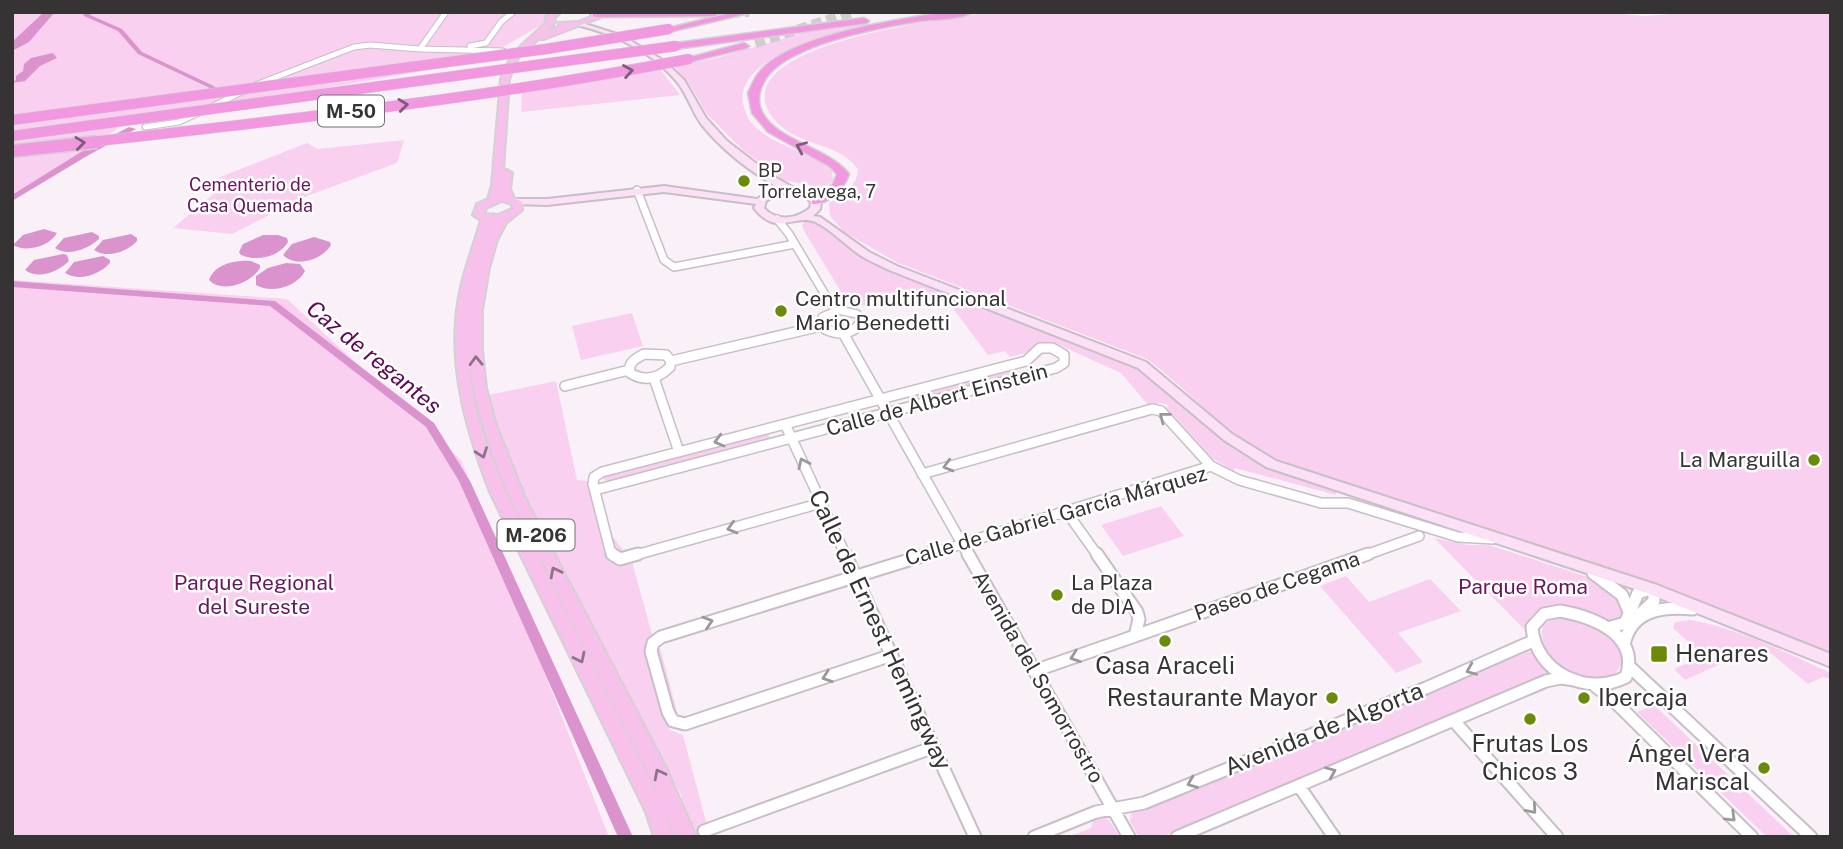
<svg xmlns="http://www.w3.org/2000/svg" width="1843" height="849" font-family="'Public Sans',sans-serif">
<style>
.green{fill:#f9d0f0}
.water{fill:#db93cd}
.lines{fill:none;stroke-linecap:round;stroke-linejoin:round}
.canal{fill:#db93cd;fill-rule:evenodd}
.highway-tunnel{stroke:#d2cbd0;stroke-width:10;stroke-dasharray:10 5;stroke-linecap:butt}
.street-far3-casing{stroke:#c7bfc5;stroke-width:7}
.street-far2-casing{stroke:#c7bfc5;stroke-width:10}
.street-far1-casing{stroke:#c7bfc5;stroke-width:12}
.street-casing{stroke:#c7bfc5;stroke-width:15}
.secondary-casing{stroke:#c7bfc5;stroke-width:4}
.primary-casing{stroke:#d3d2d3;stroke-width:4}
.highway-casing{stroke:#d3d2d3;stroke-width:3}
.street-far3{stroke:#fff;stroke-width:5}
.street-far2{stroke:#fff;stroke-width:7}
.street-far1{stroke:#fff;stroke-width:9}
.street{stroke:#fff;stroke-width:11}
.secondary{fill:#fbe0f6;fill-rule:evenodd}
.primary{fill:#f7c1ec;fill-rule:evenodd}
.highway{fill:#f198e0;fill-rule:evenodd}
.highway-bridge-far1-casing{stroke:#d3d2d3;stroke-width:11;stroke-linecap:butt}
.highway-bridge-casing{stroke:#d3d2d3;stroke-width:15;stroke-linecap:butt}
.highway-bridge-far1{stroke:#f198e0;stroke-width:10}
.highway-bridge{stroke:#f198e0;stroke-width:12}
.oneway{stroke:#815b79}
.oneway2{stroke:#8d7387}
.oneway3{stroke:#9a999a}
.poi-dot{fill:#6b8a07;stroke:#fff;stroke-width:2.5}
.labels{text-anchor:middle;stroke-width:5;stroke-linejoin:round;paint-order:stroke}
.far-poi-label{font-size:18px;fill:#363335;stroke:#fff;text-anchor:start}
.far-park-label{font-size:18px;fill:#69155f;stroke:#fff}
.shield{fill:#fff;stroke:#727072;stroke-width:2}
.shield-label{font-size:19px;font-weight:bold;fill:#363335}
.poi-label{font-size:21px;fill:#363335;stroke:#fff;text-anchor:start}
.street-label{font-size:21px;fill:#363335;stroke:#fff}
.park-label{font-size:21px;fill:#69155f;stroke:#fff}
.water-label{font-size:23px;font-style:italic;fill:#600756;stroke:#fff}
.near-street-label{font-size:24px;fill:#363335;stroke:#fff}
.near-poi-label{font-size:24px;fill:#363335;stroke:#fff;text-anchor:start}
</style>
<rect width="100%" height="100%" fill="#f9f1f7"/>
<!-- green -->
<path class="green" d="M 12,12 L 564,12 L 479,61 L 124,124 L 12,200 Z
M 994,12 L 1600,12 L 1644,16 L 1698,12 L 1831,12 L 1831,655 L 1667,588 L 1283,464 C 1229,440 1194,394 1147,359 L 898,263 L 844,232 L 830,216 L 829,203 C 844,194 857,187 858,169 C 838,141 795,147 773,118 C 717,43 959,17 994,12 Z
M 883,22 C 848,31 728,54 744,107 C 746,111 747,118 750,121 C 771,147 809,149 832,171 L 833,181 L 822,188 L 783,180 L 743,150 L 707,114 L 688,82 L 674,66 L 717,58 L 803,33 Z
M 660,69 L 680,95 L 521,112 L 522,93 Z
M 404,140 L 397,163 L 307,196 L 232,234 L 173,228 L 222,187 L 213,180 L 307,143 L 318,149 Z
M 805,221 C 820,220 865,258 883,267 C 964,302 1052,324 1131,364 C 1169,384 1196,419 1229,445 C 1261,469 1299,479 1336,491 L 1336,495 L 1235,468 L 1233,471 L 1212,458 L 1167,408 L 1168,405 L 1162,403 L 1148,405 L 1121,373 L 1057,344 L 1038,344 L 1025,353 L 1010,357 L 1005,351 L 988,355 L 952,307 L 948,308 L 918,296 L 869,307 L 846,300 L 804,231 L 802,225 Z
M 12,280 L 287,299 L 461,460 L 609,837 L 12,837 Z
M 632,313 L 643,346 L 581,360 L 572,326 Z
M 1010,369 L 1014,375 L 911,402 L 907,396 Z
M 556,381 L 577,480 L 597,482 L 613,537 L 632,562 L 652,634 L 661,651 L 677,712 L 665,721 L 670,730 L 683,735 L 710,837 L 692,837 L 681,795 L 516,477 L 499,435 L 488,395 Z
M 768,433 L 770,439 L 610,482 L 603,479 L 607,475 Z
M 1161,506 L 1184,536 L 1123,556 L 1101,525 Z
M 1434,538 L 1468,545 L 1489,545 L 1594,579 L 1615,591 L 1625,610 L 1621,619 C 1598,630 1542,581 1524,629 Z
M 1346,576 L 1369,602 L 1430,579 L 1461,611 L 1398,633 L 1423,662 L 1396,673 L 1320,586 Z
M 1564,616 C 1588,620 1620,634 1623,661 L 1616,673 C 1589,690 1534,660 1543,626 L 1550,620 Z
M 1690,620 C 1739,628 1786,653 1831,673 L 1831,679 L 1823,677 L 1808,684 L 1773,655 L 1762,650 L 1736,657 L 1685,680 L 1674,669 L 1704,656 L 1673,628 L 1675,622 Z
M 1528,652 L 1532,652 L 1552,675 L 1162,837 L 1139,837 L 1130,822 L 1131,814 L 1135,811 Z
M 1654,705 L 1794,837 L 1767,837 L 1637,712 Z
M 1100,815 L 1109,820 L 1120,837 L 1069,837 L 1091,828 L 1094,817 Z"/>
<!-- water -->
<path class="water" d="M 44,12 L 55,12 L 29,42 L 12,51 L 12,42 Z
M 53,53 L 57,58 L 40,66 L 25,81 L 12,83 L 16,80 L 16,76 L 23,71 L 24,64 L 31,58 Z
M 44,229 L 57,233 C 50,246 26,253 13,245 L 23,235 Z
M 92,232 L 99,236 L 99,239 C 88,249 68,257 55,248 L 64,238 Z
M 131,234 L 137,238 L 137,241 C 127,252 107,259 94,250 L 103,240 Z
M 263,235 L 278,235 L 287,238 L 288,242 C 279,257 257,262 241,255 L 239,252 L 243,244 Z
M 314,237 L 330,242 L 331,245 C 322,260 296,268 283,255 L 292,244 Z
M 63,254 L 67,255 L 69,261 C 58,272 38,280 25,270 L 34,260 Z
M 103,256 L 110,260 L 110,263 C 99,275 79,282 65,273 L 74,262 Z
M 251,261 L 260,265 L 260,268 C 251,283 222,294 209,280 C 215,264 235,260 251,261 Z
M 286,263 L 300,264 L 305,271 C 297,287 271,294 256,285 L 256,276 L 268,268 Z"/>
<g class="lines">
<!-- canal -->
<path class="canal" d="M 86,12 L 93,12 L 90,15 L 122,29 L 142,52 L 220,89 L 216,92 L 212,92 L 212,89 L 138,54 L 118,31 L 84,16 L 83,15 Z
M 129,127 L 136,129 L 87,156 L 12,201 L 12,195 L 81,152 Z
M 12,281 L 275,301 L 434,423 L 470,481 L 633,837 L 618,837 L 459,481 L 426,427 L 270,306 L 12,287 Z"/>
<!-- highway-tunnel -->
<path class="highway-tunnel" d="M 715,13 L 749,12
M 755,43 L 853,12"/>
<!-- street-far3 casing -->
<g class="street-far3-casing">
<path id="street-far3" d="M 446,12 L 420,49 L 503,51
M 470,46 L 486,43 L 501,22 L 513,12
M 213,106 L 258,84 L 354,47 L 370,45 L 420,49
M 145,127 L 179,122 L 201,112"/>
</g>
<!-- street-far2 casing -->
<g class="street-far2-casing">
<path id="street-far2" d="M 637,190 L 664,260 L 674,267 L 795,244
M 777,219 L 789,234 L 830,303 L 838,310
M 821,325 L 822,317 L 838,310 L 857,314 L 861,320 L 859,325"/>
</g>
<!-- street-far1 casing -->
<g class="street-far1-casing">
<path id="street-far1" d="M 821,323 L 825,329 C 837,335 853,335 860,323
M 843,333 L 969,556
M 644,354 L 666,355 L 671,361 L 670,367 C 658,379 645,382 630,373 C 628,362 635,359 644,354 Z
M 671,361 L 821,326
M 654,378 L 679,452
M 565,386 L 629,370
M 785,424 L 846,556
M 922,474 L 1152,409 L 1161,411 L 1211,466
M 595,490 L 1056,368 L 1064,363 L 1064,355 L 1052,348 L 1040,348 L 1026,361 L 602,472 L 594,477 L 593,484 L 610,550 L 615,556
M 1059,513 L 1071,518 L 1098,556
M 632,556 L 821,503
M 923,556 L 1211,466 L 1239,480 L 1321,503 L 1348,503 L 1458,537 L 1493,539
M 1363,556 L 1419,536"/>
</g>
<!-- street casing -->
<g class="street-casing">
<path id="street" d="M 612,554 L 620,559 L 638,554
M 845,554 L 975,837
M 968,554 L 1129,837
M 1593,573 L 1622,595 L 1630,614
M 1560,611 C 1594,617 1640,635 1626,677 C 1587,697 1535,672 1532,627 L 1544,614 Z
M 1641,613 L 1654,601 L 1654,590
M 1608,628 L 1625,623 L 1638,593 L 1650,589
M 1135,636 L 1368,554
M 1624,645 C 1631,610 1662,606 1693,609
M 892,655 L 685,724 L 673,721 L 668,712 L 651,651 L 653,643 L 661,637 L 928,554
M 1631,668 L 1811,837
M 1034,671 L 1135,636 L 1139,619 L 1137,612 L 1097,554
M 1595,686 L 1611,698 L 1752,837
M 1454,721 L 1557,837
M 1299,786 L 1334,837
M 704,831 L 934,747
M 1034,837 L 1096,812 L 1144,803 L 1426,688 L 1533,641
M 1177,837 L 1546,681 L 1561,678 L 1575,680"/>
</g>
<!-- secondary casing -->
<g class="secondary-casing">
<path id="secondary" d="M 579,22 L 623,36 L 664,61 L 684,80 L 706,118 L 727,141 L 771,175 L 794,188 L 811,192 L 821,201 L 820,209 L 813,216 L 820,217 L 869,252 L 897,266 L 1146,362 L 1232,434 L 1276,461 L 1657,585 L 1831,654 L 1831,667 L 1647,593 L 1266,467 L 1224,440 L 1138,368 L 889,270 C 880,265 869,261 860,255 C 845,245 831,229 815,222 C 794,213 777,238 754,208 L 756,204 L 664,192 L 547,205 L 514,204 L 514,200 L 517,199 L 547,199 L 664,186 L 757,199 L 773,190 L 781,189 C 752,173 723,151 702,125 C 692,112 688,96 678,83 C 653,52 614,34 577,25 L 577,23 ZM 791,193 L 805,196 L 811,202 L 810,208 C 796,219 777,222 764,208 L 766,201 L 778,194 Z"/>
</g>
<!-- primary casing -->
<g class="primary-casing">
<path id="primary" d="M 551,12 L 561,12 L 554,18 L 555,22 L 546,32 L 559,26 L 559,23 L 578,22 L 591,17 L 591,12 L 599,12 L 599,18 L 544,39 L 538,39 L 518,58 L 509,79 L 503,171 L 507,170 L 512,173 L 510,189 L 514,198 L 522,202 L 522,210 L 506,223 L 497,240 L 489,268 L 482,310 L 482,350 L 486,388 L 496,425 L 525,498 L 667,770 L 696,837 L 676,837 L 653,782 C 619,714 584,646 550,577 C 515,509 479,441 470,364 C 471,409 488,451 506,492 L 662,803 L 674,837 L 654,837 L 646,812 L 490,492 C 465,427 445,357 461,287 C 466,265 475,242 481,220 L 473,215 L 477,204 L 488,199 L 492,185 L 501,79 C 511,49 526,43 547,22 L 546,17 ZM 502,201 L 512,204 L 512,209 L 498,215 L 484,214 L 486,208 Z"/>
</g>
<!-- highway casing -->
<g class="highway-casing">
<path id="highway" d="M 593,12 L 719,12 L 719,13 L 715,16 L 596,17 L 593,16 Z
M 735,12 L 753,12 L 669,32 L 664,29 Z
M 947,12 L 973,12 C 960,20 937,19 921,21 C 882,27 782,45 764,82 C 759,91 757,102 762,112 C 776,141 828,147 849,174 C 844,189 829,205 812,204 L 812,198 L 833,184 L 837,174 L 829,166 L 768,132 L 752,113 L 748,93 C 751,87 754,79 758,74 C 786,35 901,19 947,12 Z
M 864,18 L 869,21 L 867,23 L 676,49 L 671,46 L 676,43 Z
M 744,43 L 749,46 L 747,48 L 689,62 L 684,59 Z"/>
</g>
<!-- street-far3 -->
<use href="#street-far3" class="street-far3"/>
<!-- street-far2 -->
<use href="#street-far2" class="street-far2"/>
<!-- street-far1 -->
<use href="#street-far1" class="street-far1"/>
<!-- street -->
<use href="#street" class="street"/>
<!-- secondary -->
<use href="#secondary" class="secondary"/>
<!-- primary -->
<use href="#primary" class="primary"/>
<!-- highway -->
<use href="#highway" class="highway"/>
<!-- highway-bridge-far1 casing -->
<g class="highway-bridge-far1-casing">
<path id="highway-bridge-far1" d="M 12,120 L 546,49 L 669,29
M 12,136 L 676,46
M 81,143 C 285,120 488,98 689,59"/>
</g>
<!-- highway-bridge casing -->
<g class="highway-bridge-casing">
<path id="highway-bridge" d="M 12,151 L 97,142"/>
</g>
<!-- highway-bridge-far1 -->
<use href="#highway-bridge-far1" class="highway-bridge-far1"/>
<!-- highway-bridge -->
<use href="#highway-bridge" class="highway-bridge"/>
</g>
<!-- one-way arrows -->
<defs><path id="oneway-chevron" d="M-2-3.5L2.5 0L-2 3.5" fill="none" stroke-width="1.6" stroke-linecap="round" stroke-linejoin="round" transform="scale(1.75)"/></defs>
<g class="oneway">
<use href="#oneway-chevron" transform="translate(628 71) rotate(-10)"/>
<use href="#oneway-chevron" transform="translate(403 105) rotate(-7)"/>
<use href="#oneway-chevron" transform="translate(80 143) rotate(-7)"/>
<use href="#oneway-chevron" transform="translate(801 147) rotate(-157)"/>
</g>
<g class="oneway2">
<use href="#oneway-chevron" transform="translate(476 361) rotate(-92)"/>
<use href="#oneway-chevron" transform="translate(482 453) rotate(70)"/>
<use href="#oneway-chevron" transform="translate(555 572) rotate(-117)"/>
<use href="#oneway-chevron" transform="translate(580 658) rotate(64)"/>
<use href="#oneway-chevron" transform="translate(659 774) rotate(-117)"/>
</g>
<g class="oneway3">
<use href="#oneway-chevron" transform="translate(1164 417) rotate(-142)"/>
<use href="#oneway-chevron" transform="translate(719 441) rotate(165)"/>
<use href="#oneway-chevron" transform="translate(803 463) rotate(-115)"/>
<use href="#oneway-chevron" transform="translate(948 466) rotate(164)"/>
<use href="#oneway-chevron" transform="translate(732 528) rotate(164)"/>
<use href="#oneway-chevron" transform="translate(708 622) rotate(-17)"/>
<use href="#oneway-chevron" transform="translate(1075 657) rotate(161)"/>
<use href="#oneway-chevron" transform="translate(1471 670) rotate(157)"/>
<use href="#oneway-chevron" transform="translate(827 677) rotate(161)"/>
<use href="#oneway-chevron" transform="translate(1331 772) rotate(-23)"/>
<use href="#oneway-chevron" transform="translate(1192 783) rotate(158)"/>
<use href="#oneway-chevron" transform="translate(1532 809) rotate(49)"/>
<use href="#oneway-chevron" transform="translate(1731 817) rotate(44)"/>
</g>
<!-- markers -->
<g class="poi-dot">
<circle cx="744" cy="181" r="7"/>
<circle cx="781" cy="311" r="7"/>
<circle cx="1814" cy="460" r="7"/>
<circle cx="1057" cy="595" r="7"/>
<circle cx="1165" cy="641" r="7"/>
<rect x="1650" y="645" width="18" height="18" rx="3.5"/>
<circle cx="1332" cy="698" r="7"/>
<circle cx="1584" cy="698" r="7"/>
<circle cx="1530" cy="719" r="7"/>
<circle cx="1764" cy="768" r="7"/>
</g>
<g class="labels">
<!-- far-poi labels -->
<g class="far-poi-label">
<text x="758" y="177">BP<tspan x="758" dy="21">Torrelavega, 7</tspan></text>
</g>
<!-- far-park labels -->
<g class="far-park-label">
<text x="250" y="191">Cementerio de<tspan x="250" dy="21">Casa Quemada</tspan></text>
</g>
<!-- shield labels -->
<g class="shield">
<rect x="318" y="95.5" width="66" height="31" rx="5"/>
<rect x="497.5" y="519.5" width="77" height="31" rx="5"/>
</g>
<g class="shield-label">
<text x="351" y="118">M-50</text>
<text x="536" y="542">M-206</text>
</g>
<!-- poi labels -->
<g class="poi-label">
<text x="795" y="306">Centro multifuncional<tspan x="795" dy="24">Mario Benedetti</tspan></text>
<text x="1800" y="467" text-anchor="end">La Marguilla</text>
<text x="1071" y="590">La Plaza<tspan x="1071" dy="24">de DIA</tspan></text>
</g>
<!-- street labels -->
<g class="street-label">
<text transform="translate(937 400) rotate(-15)" y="7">Calle de Albert Einstein</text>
<text transform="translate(1056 516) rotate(-16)" y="7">Calle de Gabriel García Márquez</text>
<text transform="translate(1277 586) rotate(-19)" y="7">Paseo de Cegama</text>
<text transform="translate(1038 677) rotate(60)" y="7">Avenida del Somorrostro</text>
</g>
<!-- park labels -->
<g class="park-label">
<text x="254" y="590">Parque Regional<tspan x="254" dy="24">del Sureste</tspan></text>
<text x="1523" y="594">Parque Roma</text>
</g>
<!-- water labels -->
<g class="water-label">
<text transform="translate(374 357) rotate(39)" y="8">Caz de regantes</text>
</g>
<!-- near-street labels -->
<g class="near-street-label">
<text transform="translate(880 630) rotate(65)" y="8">Calle de Ernest Hemingway</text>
<text transform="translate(1324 729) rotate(-22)" y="8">Avenida de Algorta</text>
</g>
<!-- near-poi labels -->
<g class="near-poi-label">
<text x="1675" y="662">Henares</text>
<text x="1165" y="674" text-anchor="middle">Casa Araceli</text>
<text x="1318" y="706" text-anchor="end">Restaurante Mayor</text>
<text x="1598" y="706">Ibercaja</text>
<text x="1530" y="752" text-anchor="middle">Frutas Los<tspan x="1530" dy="28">Chicos 3</tspan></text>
<text x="1750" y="762" text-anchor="end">Ángel Vera<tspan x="1750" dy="28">Mariscal</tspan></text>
</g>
</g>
<!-- border -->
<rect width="1843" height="849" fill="none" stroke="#363335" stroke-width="28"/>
</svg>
